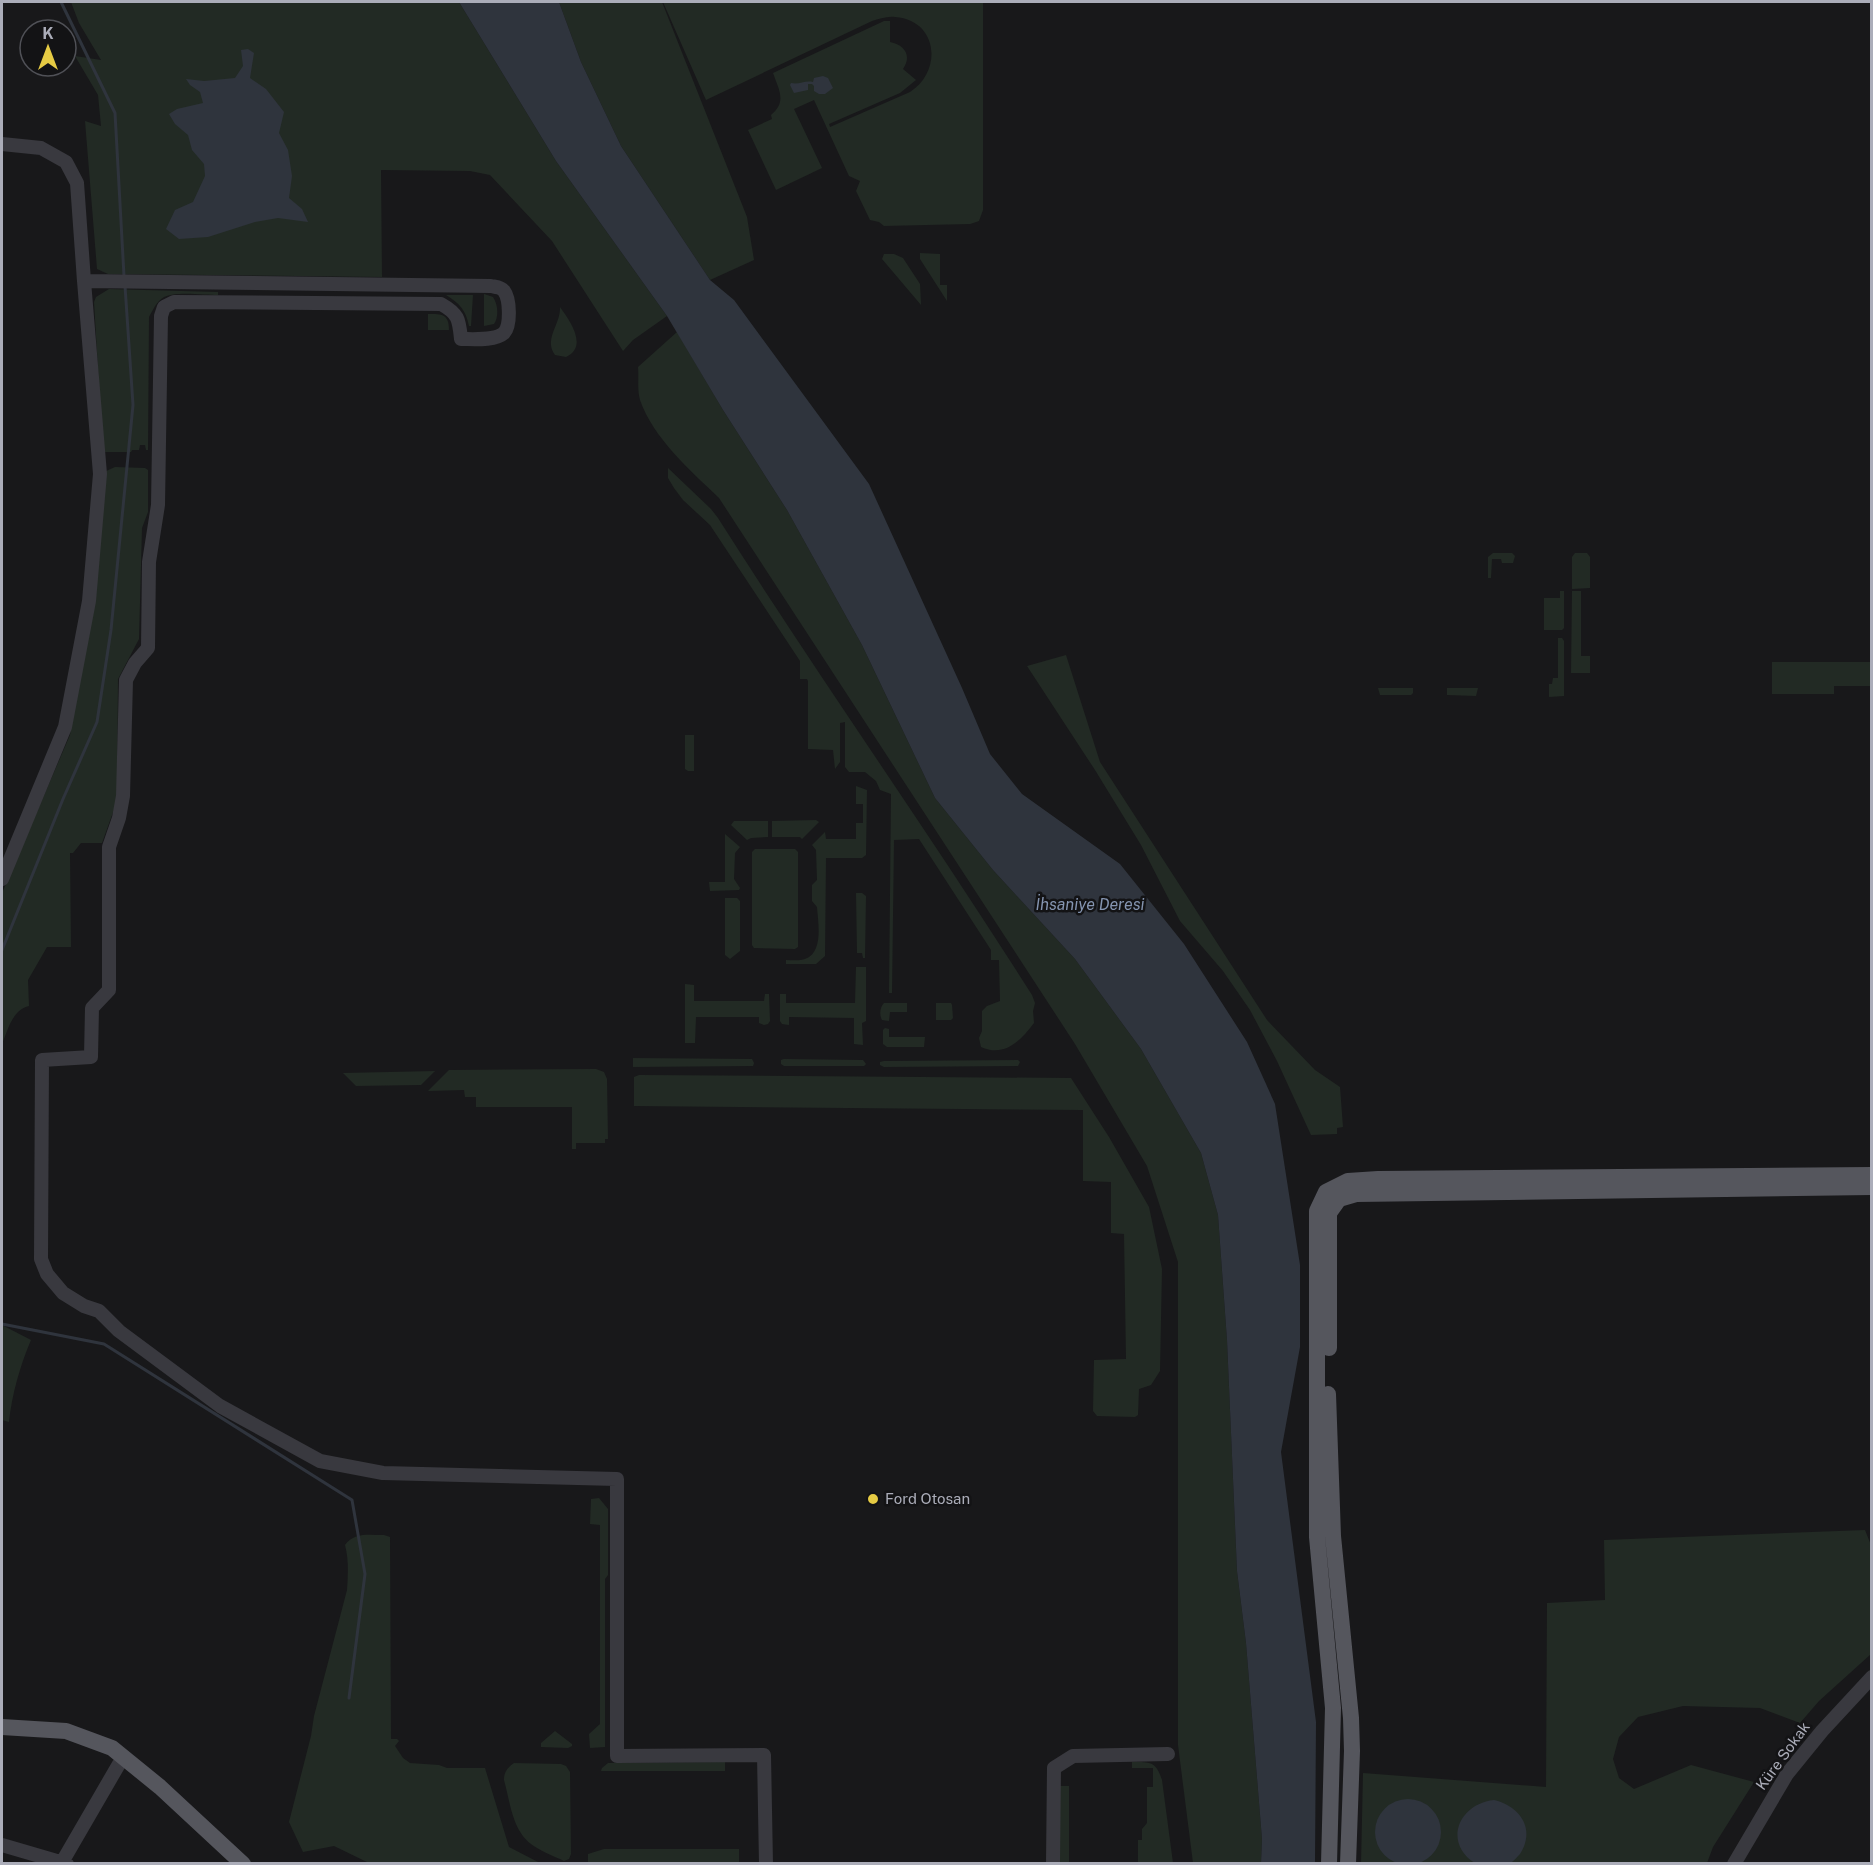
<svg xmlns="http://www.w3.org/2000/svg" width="1873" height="1865" font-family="'Public Sans',sans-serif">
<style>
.green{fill:#222a24}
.water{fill:#2f343d}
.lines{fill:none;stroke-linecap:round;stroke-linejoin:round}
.stream{stroke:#2f343d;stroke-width:3}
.minor{stroke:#39393f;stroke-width:14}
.major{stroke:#55565d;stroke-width:16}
.poi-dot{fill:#e6cb44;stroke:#131315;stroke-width:2}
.labels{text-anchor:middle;stroke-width:5;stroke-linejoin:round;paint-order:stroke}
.poi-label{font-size:15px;fill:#abadb9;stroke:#131315;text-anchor:start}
.street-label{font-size:15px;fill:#abadb9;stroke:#131315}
.water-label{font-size:16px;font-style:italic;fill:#8595b1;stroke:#131315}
</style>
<rect width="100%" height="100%" fill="#18181a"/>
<!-- green -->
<path class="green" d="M 71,2 L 459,2 L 556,161 L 667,316 L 633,340 L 623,351 L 552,241 L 490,175 L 470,171 L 381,170 L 382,277 L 108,274 L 97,269 L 85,121 L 101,126 L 98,95 L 75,56 L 101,60 L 79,23 Z
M 559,2 L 662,2 L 747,217 L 754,260 L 710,280 L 621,146 L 581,62 Z
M 663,2 L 983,2 L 983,210 L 979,221 L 970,224 L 884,226 L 879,222 L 870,220 L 856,191 L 860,181 L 849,176 L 814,100 L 794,109 L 822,168 L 776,190 L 748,130 L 772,119 L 771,115 C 787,102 779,90 773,73 L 884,21 L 890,21 L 890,42 C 905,45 912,56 903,69 L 916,80 L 900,93 L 829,124 L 830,127 L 910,92 C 943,71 938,20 895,17 C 887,16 879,19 872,21 L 706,100 Z
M 920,253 L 940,254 L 940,285 L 947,285 L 947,301 L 920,259 Z
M 884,254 L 894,254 L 903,258 L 920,284 L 921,305 L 882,259 Z
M 109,289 L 218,292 L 218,295 C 204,295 176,291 164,297 C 156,302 153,310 149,317 L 148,450 L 146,450 L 145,445 L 140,445 L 139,450 L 132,450 L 131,452 L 103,452 L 94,302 L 96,297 Z
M 484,294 L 493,297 C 498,304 499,317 494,324 L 484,326 Z
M 446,295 L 473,295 L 471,326 L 469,326 C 466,310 459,303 446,295 Z
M 560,307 C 569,320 589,346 566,357 L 555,355 C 543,339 561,324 560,307 Z
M 428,314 C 442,314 449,314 449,330 L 428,330 Z
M 677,332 L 723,410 L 787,510 L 862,645 L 935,798 L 993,870 L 1075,959 L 1141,1049 L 1201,1153 L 1218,1215 L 1227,1340 L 1237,1571 L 1246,1643 L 1262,1839 L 1261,1863 L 1193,1863 L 1178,1745 L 1178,1262 L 1147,1166 L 1075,1044 L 719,498 C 691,471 653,438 640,400 C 637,390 639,377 638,367 Z
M 115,467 L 145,468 L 148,470 L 148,512 L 142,528 L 139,639 L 118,679 L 117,801 L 102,843 L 81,843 L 73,853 L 70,853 L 71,947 L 47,947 L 28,980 L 29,1006 C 12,1010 8,1030 2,1044 L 2,893 L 70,735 L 94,594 L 104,472 Z
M 668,468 L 711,509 L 718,518 C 820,679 930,834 1032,995 L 1035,1003 L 1033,1011 L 1034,1023 C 1021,1040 1005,1058 981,1047 L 979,1038 L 982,1031 L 982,1011 L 987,1006 L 1000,1001 L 999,960 L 991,960 L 991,950 L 919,839 L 894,840 L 892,993 L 889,993 L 891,794 L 880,790 L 876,781 L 865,772 L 849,772 L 845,767 L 845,722 L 840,723 L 840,762 L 835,769 L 833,750 L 808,749 L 808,681 L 807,679 L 800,679 L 800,661 L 710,525 L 683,500 L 674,488 L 668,478 Z
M 1493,553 L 1512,553 L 1515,556 L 1513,563 L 1502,563 L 1501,559 L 1492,559 L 1491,578 L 1488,578 L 1488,557 Z
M 1575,553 L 1587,553 L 1590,557 L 1590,588 L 1572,589 L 1572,557 Z
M 1560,591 L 1564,591 L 1564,628 L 1562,630 L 1544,630 L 1544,598 L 1560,598 Z
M 1572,591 L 1581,591 L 1581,656 L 1590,656 L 1590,673 L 1571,673 Z
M 1558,638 L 1562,638 L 1564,641 L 1564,696 L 1549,697 L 1549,684 L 1552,684 L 1553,678 L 1558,678 Z
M 1066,655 L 1100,762 L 1267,1020 L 1315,1070 L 1340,1087 L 1343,1127 L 1337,1128 L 1337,1134 L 1311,1135 L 1277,1061 L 1250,1010 L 1223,971 L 1180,921 L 1141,845 L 1095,770 L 1027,666 Z
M 1772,662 L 1871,662 L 1871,686 L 1834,686 L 1834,694 L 1772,694 Z
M 1378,688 L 1413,688 L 1413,693 L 1411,695 L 1380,695 Z
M 1447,688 L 1478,688 L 1476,696 L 1447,695 Z
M 685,735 L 694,735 L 694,771 L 688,771 L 685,769 Z
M 856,786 L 867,790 L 866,855 L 862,858 L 826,858 L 825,956 L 816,964 L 786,964 L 786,960 C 792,960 800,961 805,959 C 824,952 818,922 817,907 L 812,901 L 812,885 L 817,880 L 816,850 L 812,845 L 825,832 L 826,839 L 856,839 L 856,823 L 863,823 L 863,804 L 856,804 Z
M 816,820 L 819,822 L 802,839 L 800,837 L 772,837 L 772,821 Z
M 734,821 L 768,821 L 768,837 L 751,838 L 747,840 L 731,825 Z
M 725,834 L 740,847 L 735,853 L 734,879 L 740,888 L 739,890 L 710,891 L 709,882 L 725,882 Z
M 755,849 L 795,849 L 798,852 L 798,947 L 795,949 L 754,948 L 752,945 L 752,852 Z
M 856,893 L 862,893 L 866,896 L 865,958 L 863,958 L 862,953 L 857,953 Z
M 725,898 L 737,898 L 740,901 L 740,951 L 730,959 L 725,955 Z
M 856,967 L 866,967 L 866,1021 L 862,1023 L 863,1045 L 854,1044 L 854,1018 L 789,1017 L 789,1025 L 782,1024 L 780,1021 L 780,994 L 786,994 L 786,1003 L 855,1003 Z
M 685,984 L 694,985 L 694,1001 L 764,1001 L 765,994 L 769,994 L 770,1021 L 768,1024 L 764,1025 L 759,1023 L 759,1017 L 696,1017 L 695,1043 L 685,1043 Z
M 884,1003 L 907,1003 L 907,1012 L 890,1012 L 889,1021 L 882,1020 C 879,1015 880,1007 884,1003 Z
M 936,1003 L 951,1003 L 952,1005 L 953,1018 L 951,1020 L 936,1020 Z
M 885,1028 L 889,1029 L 889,1037 L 925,1037 L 924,1047 L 887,1047 L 883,1044 L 883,1030 Z
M 633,1058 L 752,1059 L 754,1063 L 753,1066 L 633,1067 Z
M 784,1059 L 863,1060 L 866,1064 L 864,1066 L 784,1066 L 781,1064 L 781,1060 Z
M 1018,1060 L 1020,1062 L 1018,1066 L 884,1067 L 880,1065 L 880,1062 L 884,1061 Z
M 596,1069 L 604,1072 L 607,1079 L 608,1139 L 605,1139 L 605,1143 L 576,1143 L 576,1149 L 572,1149 L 572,1107 L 476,1107 L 476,1097 L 465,1097 L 464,1090 L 428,1091 L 449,1070 Z
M 435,1071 L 421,1085 L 356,1086 L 343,1073 Z
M 639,1075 L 1071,1078 L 1109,1137 L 1149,1207 L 1162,1269 L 1160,1371 L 1151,1385 L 1139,1389 L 1138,1415 L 1135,1417 L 1097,1416 L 1093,1411 L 1094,1360 L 1126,1359 L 1124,1234 L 1111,1233 L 1111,1182 L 1083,1181 L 1083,1110 L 634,1106 L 634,1077 Z
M 2,1325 L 31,1340 C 20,1366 12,1394 9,1422 L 2,1420 Z
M 599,1498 L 608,1509 L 608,1575 L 605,1579 L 605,1747 L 590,1748 L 589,1734 L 600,1724 L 600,1525 L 590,1524 L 591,1499 Z
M 1865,1530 L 1871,1545 L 1871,1654 L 1819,1701 L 1800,1723 L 1760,1708 L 1683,1706 L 1638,1717 L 1619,1737 L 1613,1759 L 1619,1778 L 1634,1789 L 1691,1765 L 1754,1782 L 1713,1847 L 1707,1863 L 1361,1864 L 1363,1773 L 1546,1787 L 1547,1603 L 1605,1600 L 1604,1540 Z
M 384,1535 L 390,1537 L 391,1739 L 397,1739 L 399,1741 L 395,1746 L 403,1758 L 410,1763 L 439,1765 L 447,1768 L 485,1768 L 509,1847 L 540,1863 L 369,1863 L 334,1846 L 303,1852 L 289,1822 L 311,1736 L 314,1716 L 347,1590 C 348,1575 349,1560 345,1545 C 354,1532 369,1535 384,1535 Z
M 555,1731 L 572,1744 L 572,1746 L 568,1748 L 541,1747 L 541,1743 Z
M 725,1762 L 725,1771 L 601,1771 L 602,1768 L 608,1763 Z
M 1132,1762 C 1150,1762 1156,1761 1162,1780 L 1173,1863 L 1138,1863 L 1138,1840 L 1142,1840 L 1142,1829 L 1147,1823 L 1147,1787 L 1153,1787 L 1153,1768 L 1132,1768 Z
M 514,1763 L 561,1764 L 566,1766 L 570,1772 L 571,1854 L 569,1859 L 564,1861 L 560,1859 C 550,1855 539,1850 531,1844 C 512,1830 510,1801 504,1780 C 504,1772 507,1768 514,1763 Z
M 1059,1786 L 1069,1786 L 1069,1863 L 1053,1864 Z
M 604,1849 L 739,1849 L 739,1863 L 588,1863 L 588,1854 Z"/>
<!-- water -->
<path class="water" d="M 459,2 L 559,2 L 581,62 L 621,146 L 710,280 L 734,300 L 869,484 L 962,688 L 990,754 L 1022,794 L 1120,864 L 1184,944 L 1247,1042 L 1275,1104 L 1300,1265 L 1300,1347 L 1281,1452 L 1316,1722 L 1315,1863 L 1261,1863 L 1262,1839 L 1246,1643 L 1237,1571 L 1227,1340 L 1218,1215 L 1201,1153 L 1141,1049 L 1075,959 L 993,870 L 935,798 L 862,645 L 787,510 L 723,410 L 667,316 L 556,161 Z
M 248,49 L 254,53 L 250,78 L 266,89 L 284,112 L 279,133 L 288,150 L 292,176 L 289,198 L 302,209 L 308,222 L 278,218 L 255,222 L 208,237 L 179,239 L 166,229 L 175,210 L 193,202 L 205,176 L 204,164 L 192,150 L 188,135 L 175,124 L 169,114 L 177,109 L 203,103 L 200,92 L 190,85 L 186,79 L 204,81 L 235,78 L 243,66 L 241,50 Z
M 823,76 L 828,78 L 833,88 L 825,94 L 819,94 L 814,91 L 814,86 L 812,84 L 808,84 L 808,90 L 794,93 L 790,85 L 791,83 C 799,85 805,80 813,82 L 814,78 Z
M1375 1832a33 33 0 1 1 66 0a33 33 0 1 1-66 0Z
M 1494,1800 C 1520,1806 1536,1829 1520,1854 C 1517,1857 1513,1862 1509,1864 C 1501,1865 1484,1864 1475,1863 C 1443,1843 1458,1804 1494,1800 Z"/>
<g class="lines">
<!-- stream -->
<path class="stream" d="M 61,2 L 115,113 L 124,276
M 2,950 L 63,799 L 97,722 L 111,630 L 133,405 L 125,286
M 2,1324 L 104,1344 L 352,1500 L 365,1574 L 349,1698"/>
<!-- minor -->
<path class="minor" d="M 2,144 L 41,148 L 66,162 L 77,183 L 84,281
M 2,879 L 65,727 L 89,601 L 100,474 L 84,281 L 491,286 C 496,287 501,287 504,291 C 510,299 511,325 504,333 C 495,341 473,339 461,339 C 459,320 459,314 441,304 L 174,302 L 164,307 L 161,316 L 158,505 L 149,562 L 148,648 L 135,663 L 126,680 L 123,796 L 119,818 L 109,847 L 109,990 L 92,1008 L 91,1057 L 42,1060 L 41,1259 L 47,1274 L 63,1293 L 84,1306 L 99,1311 L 119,1331 L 220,1406 L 320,1461 L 383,1473 L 617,1479 L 617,1756 L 764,1755 L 766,1864
M 2,1845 L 67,1864
M 61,1864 L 119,1764
M 1053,1864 L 1054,1768 L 1073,1756 L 1168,1754
M 1734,1864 L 1787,1774 L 1822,1731 L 1872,1677"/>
<!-- major -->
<path class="major" d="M 1329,1348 L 1329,1213 L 1339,1199 L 1356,1194 L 1872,1187
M 1328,1394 L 1333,1536 L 1351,1718 L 1352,1751 L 1348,1864
M 2,1727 L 66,1731 L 112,1748 L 160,1787 L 243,1864
M 1329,1864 L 1333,1708 L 1317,1537 L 1317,1211 L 1326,1192 L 1348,1181 L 1378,1179 L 1872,1175"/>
</g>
<!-- markers -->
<circle class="poi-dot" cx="873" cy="1499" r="6"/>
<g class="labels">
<!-- poi labels -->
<g class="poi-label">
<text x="885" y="1504">Ford Otosan</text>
</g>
<!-- street labels -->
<g class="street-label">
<text transform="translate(1783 1756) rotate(-54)" y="5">Küre Sokak</text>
</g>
<!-- water labels -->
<g class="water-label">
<text x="1090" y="910">İhsaniye Deresi</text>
</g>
</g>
<!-- border -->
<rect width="1873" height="1865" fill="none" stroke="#abadb9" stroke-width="6"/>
<!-- north arrow -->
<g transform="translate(48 48)"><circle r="28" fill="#131315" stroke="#505157" stroke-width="1.5"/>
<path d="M0-4.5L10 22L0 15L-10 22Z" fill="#e6cb44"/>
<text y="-9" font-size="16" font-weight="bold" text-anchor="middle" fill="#abadb9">K</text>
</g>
</svg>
